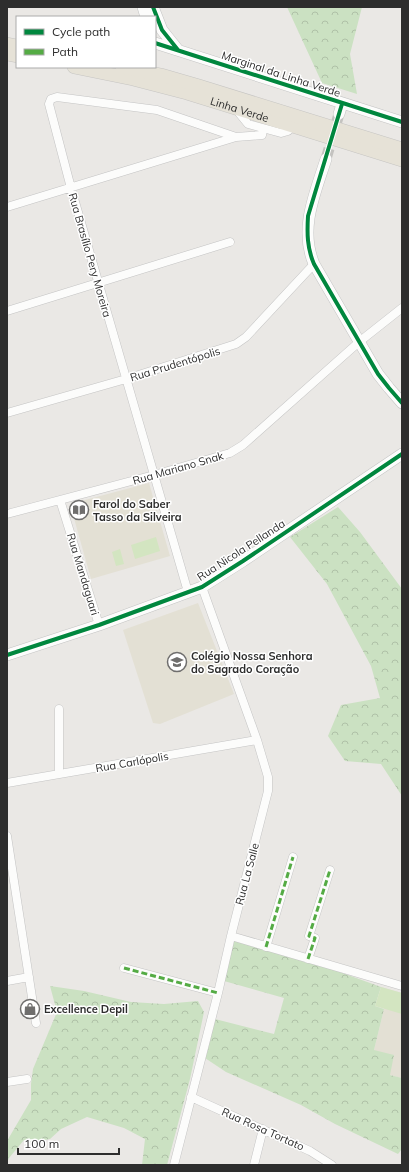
<svg xmlns="http://www.w3.org/2000/svg" width="409" height="1172" font-family="Mulish,sans-serif">
<style>
.education{fill:#e3e0d4}
.forest{fill:url(#forest-crowns)}
.pitch{fill:#d3e5c1}
.lines{fill:none;stroke-linecap:round;stroke-linejoin:round}
.secondary-tunnel{stroke:#c4c3c0;stroke-width:11;stroke-dasharray:11 5.5;stroke-linecap:butt}
.minor-casing{stroke:#c4c4c4;stroke-width:9}
.secondary-casing{stroke:#c4c4c4;stroke-width:12}
.trunk-casing{stroke:#c6c5c3;stroke-width:14}
.minor{stroke:#fcfcfb;stroke-width:8}
.secondary{stroke:#fcfcfb;stroke-width:11}
.trunk{stroke:#e6e2d7;stroke-width:13}
.quiet{stroke:#54ab44;stroke-width:3;stroke-dasharray:6 3;stroke-linecap:butt}
.cycleway-casing{stroke:#fff;stroke-width:6}
.cycleway{stroke:#00873e;stroke-width:4}
.labels{text-anchor:middle;stroke-width:3;stroke-linejoin:round;paint-order:stroke}
.street-label{font-size:11px;fill:#2d2d2d;stroke:#fff}
.poi-label{font-size:11px;font-weight:bold;fill:#2d2d2d;stroke:#fff;text-anchor:start}
</style>
<defs>
<pattern id="forest-crowns" width="20" height="18" patternUnits="userSpaceOnUse"><rect width="20" height="18" fill="#cbe1c2"/><path d="M2 6a3 3 0 1 1 6 0M12 15a3 3 0 1 1 6 0" fill="none" stroke="#afc1a7"/></pattern>
</defs>
<rect width="100%" height="100%" fill="#eae8e5"/>
<!-- education -->
<path class="education" d="M 149,483 L 170,556 L 91,579 L 70,504 Z
M 198,603 L 234,694 L 160,724 L 153,723 L 123,630 Z
M 381,987 L 402,993 L 402,1078 L 390,1075 L 374,1050 L 384,1009 Z"/>
<!-- forest -->
<path class="forest" d="M 287,7 L 362,7 L 350,54 L 357,94 L 322,83 Z
M 338,507 L 360,532 L 402,589 L 402,796 L 381,764 L 345,761 L 328,736 L 341,705 L 380,698 L 371,666 L 327,584 L 290,537 Z
M 234,941 L 337,971 L 381,987 L 375,1006 L 384,1009 L 374,1050 L 394,1055 L 390,1075 L 402,1078 L 402,1149 L 398,1154 L 335,1124 L 301,1105 L 226,1072 L 205,1058 L 215,1019 L 274,1034 L 284,998 L 224,981 Z
M 50,986 L 84,991 L 131,1002 L 164,1004 L 198,1001 L 204,1012 L 190,1079 L 167,1165 L 142,1165 L 145,1139 L 124,1128 L 87,1117 L 61,1129 L 50,1139 L 32,1142 L 24,1140 L 9,1158 L 7,1163 L 7,1141 L 31,1100 L 31,1084 L 33,1069 L 57,1012 Z"/>
<!-- pitch -->
<path class="pitch" d="M 156,537 L 160,551 L 135,559 L 131,545 Z
M 120,549 L 124,564 L 116,566 L 112,552 Z
M 381,987 L 402,993 L 402,1014 L 375,1006 Z"/>
<g class="lines">
<!-- secondary-tunnel -->
<path class="secondary-tunnel" d="M 326,159 L 339,114"/>
<!-- minor casing -->
<g class="minor-casing">
<path id="minor" d="M 235,108 L 248,124 L 281,133 L 288,131 L 293,126
M 7,207 L 236,137 L 262,135 L 263,129
M 7,311 L 230,242
M 7,413 L 126,379 L 236,344 L 246,337 L 314,264
M 60,500 L 99,625
M 7,514 L 154,475 L 230,453 L 243,445 L 359,342 L 402,308
M 188,592 L 71,188 L 49,104 L 51,99 L 57,97 L 157,110 L 236,137
M 59,709 L 59,774
M 7,783 L 257,740
M 7,836 L 36,1023
M 231,936 L 402,986
M 266,947 L 293,857
M 308,959 L 315,938 L 309,936 L 330,870
M 124,968 L 218,993
M 7,981 L 29,977
M 7,1082 L 27,1079
M 191,1097 L 310,1151 L 332,1165
M 174,1165 L 218,993 L 231,936 L 268,791 L 268,777 L 257,740 L 202,587
M 254,1165 L 263,1129"/>
</g>
<!-- secondary casing -->
<g class="secondary-casing">
<path id="secondary" d="M 143,7 L 146,17
M 153,7 L 162,30 L 178,50
M 155,43 L 402,122
M 339,114 L 342,104
M 326,159 C 315,194 299,228 314,264 L 378,374 L 389,388 L 402,403
M 7,655 L 99,625 L 202,587 L 243,561 L 402,454"/>
</g>
<!-- trunk casing -->
<g class="trunk-casing">
<g id="trunk">
<path d="M 7,44 L 17,46"/>
<path d="M 7,54 L 17,56"/>
<path id="s1" d="M 74,67 L 133,79 L 187,93 L 402,160"/>
<path d="M 122,67 L 161,75 L 199,86 L 402,149"/>
</g>
</g>
<!-- minor -->
<use href="#minor" class="minor"/>
<!-- secondary -->
<use href="#secondary" class="secondary"/>
<!-- trunk -->
<use href="#trunk" class="trunk"/>
<!-- quiet -->
<path class="quiet" d="M 266,947 L 293,857
M 308,959 L 315,938 L 309,936 L 330,870
M 124,968 L 218,993"/>
<!-- cycleway casing -->
<g class="cycleway-casing">
<path id="cycleway" d="M 153,7 L 162,30 L 178,50
M 155,43 L 402,122
M 342,104 L 308,216 C 307,233 307,248 314,264 L 378,374 L 389,388 L 402,403
M 7,655 L 99,625 L 202,587 L 243,561 L 402,454"/>
</g>
<!-- cycleway -->
<use href="#cycleway" class="cycleway"/>
</g>
<!-- icons -->
<defs>
<g id="library-ring" transform="scale(1)"><circle r="9.5" fill="#fff" stroke="#6f6e6d" stroke-width="1.5"/><path d="M-6-4Q-3-5.5-.7-3.5V5Q-3 3-6 4ZM6-4Q3-5.5 .7-3.5V5Q3 3 6 4Z" fill="#6f6e6d"/></g>
<g id="school-ring" transform="scale(1)"><circle r="9.5" fill="#fff" stroke="#6f6e6d" stroke-width="1.5"/><path d="M0-5L7-2L0 1L-7-2ZM-4 1L0 2.5L4 1V4Q0 6-4 4Z" fill="#6f6e6d"/></g>
<g id="shop-ring" transform="scale(1)"><circle r="9.5" fill="#fff" stroke="#6f6e6d" stroke-width="1.5"/><path d="M-5-2.5h2.3a2.7 3.5 0 0 1 5.4 0H5L5.5 6h-11ZM-1.5-2.5h3a1.5 2.3 0 0 0-3 0Z" fill="#6f6e6d"/></g>
</defs>
<g fill-rule="evenodd">
<use href="#library-ring" x="79" y="510"/>
<use href="#school-ring" x="177" y="662"/>
<use href="#shop-ring" x="30" y="1009"/>
</g>
<g class="labels">
<!-- street labels -->
<g class="street-label">
<text transform="translate(281 74) rotate(18)" y="4">Marginal da Linha Verde</text>
<text dy="4" stroke="none"><textPath href="#s1" startOffset="171">Linha Verde</textPath></text>
<text transform="translate(90 255) rotate(74)" y="4">Rua Brasílio Pery Moreira</text>
<text transform="translate(175 364) rotate(-17)" y="4">Rua Prudentópolis</text>
<text transform="translate(178 468) rotate(-16)" y="4">Rua Mariano Snak</text>
<text transform="translate(241 550) rotate(-33)" y="4">Rua Nicola Pellanda</text>
<text transform="translate(83 574) rotate(73)" y="4">Rua Mandaguari</text>
<text transform="translate(132 762) rotate(-10)" y="4">Rua Carlópolis</text>
<text transform="translate(247 874) rotate(-75)" y="4">Rua La Salle</text>
<text transform="translate(263 1129) rotate(24)" y="4">Rua Rosa Tortato</text>
</g>
<!-- poi labels -->
<g class="poi-label">
<text x="93" y="508">Farol do Saber<tspan x="93" dy="13">Tasso da Silveira</tspan></text>
<text x="191" y="660">Colégio Nossa Senhora<tspan x="191" dy="13">do Sagrado Coração</tspan></text>
<text x="44" y="1013">Excellence Depil</text>
</g>
</g>
<!-- border -->
<rect width="409" height="1172" fill="none" stroke="#2d2d2d" stroke-width="16"/>
<!-- legend -->
<rect x="16" y="16" width="140" height="52" fill="#ffffff" stroke="#ababab"/>
<rect x="24" y="29" width="20" height="6" fill="#00873e" stroke="#ababab"/>
<text x="52" y="36" font-size="12" fill="#2d2d2d">Cycle path</text>
<rect x="24" y="49" width="20" height="6" fill="#54ab44" stroke="#ababab"/>
<text x="52" y="56" font-size="12" fill="#2d2d2d">Path</text>
<!-- scale -->
<path d="M18 1148v6h101v-6" fill="none" stroke="#2d2d2d" stroke-width="2"/>
<text x="24" y="1148" font-size="12" fill="#2d2d2d" stroke="#ffffff" stroke-width="3" paint-order="stroke">100 m</text>
</svg>
